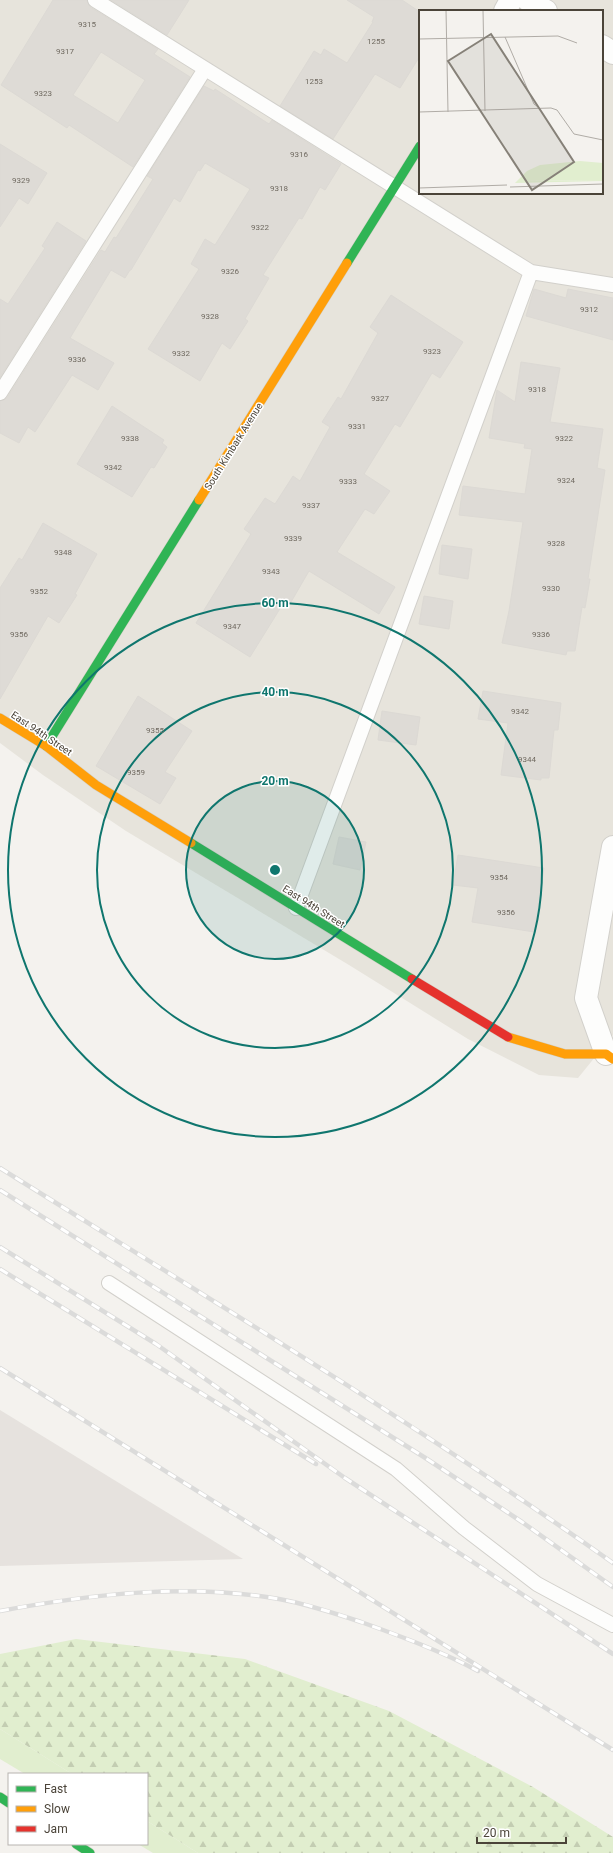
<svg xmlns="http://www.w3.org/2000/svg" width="613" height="1853" font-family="Roboto,sans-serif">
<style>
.residential{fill:#e7e4dc;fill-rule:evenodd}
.industrial{fill:#e6e2de}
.green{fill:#e1eecf}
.forest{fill:url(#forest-firs)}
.building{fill:#dedbd6;stroke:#dcd9d4;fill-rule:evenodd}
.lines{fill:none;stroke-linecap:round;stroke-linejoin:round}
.lane-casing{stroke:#d2d0cb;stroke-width:16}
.street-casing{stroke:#d2d0cb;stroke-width:24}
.fast-casing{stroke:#d3cfc5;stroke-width:10}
.slow-casing{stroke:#d3cfc5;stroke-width:10}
.jam-casing{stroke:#d3cfc5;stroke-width:10}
.lane{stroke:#fdfdfc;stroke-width:14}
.street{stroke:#fdfdfc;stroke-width:22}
.fast{stroke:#30b455;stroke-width:9}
.slow{stroke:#ff9f0a;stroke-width:9}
.jam{stroke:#e5322d;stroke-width:9}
.rail-casing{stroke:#dbdbda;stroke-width:4.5}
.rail{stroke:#fff;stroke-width:3;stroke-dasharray:9;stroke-linecap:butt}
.ring{fill:none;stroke:#0f766e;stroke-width:2}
.labels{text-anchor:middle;stroke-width:3;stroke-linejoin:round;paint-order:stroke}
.number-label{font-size:8px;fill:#706a61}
.street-label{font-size:10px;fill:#4b4439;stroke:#fff}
.inset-road{fill:none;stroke:#b0aca6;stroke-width:1}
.view{fill:#868178;fill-opacity:0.15;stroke:#868178;stroke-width:2}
.inset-edge{fill:none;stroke:#4b4439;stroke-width:2}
.centre{fill:#0f766e;stroke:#fff;stroke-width:2}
.ring-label{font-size:12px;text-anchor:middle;font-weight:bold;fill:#0f766e;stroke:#fff;stroke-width:3;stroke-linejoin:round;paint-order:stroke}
</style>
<defs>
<pattern id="forest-firs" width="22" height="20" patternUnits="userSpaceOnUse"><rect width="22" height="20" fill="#e1eecf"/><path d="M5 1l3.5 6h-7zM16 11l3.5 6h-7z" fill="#c3cdb2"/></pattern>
</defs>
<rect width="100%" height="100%" fill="#f4f2ee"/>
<!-- residential -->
<path class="residential" d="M 0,0 L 613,0 L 613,1035 L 578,1078 L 539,1075 L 468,1039 L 349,965 L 126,831 L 43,775 L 0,743 ZM 420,11 L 602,11 L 602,193 L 420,193 Z"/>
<!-- industrial -->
<path class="industrial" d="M 0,1410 L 243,1559 L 0,1566 Z"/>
<!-- green -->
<path class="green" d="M 0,1729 L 72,1774 L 25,1774 L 0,1759 Z
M 147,1821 L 198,1853 L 153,1853 L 138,1844 L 147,1844 Z"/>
<!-- forest -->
<path class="forest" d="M 76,1639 L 245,1659 L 389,1711 L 533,1787 L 613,1837 L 613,1853 L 198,1853 L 147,1821 L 147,1774 L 72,1774 L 0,1729 L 0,1654 Z"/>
<!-- building -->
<path class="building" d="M 53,0 L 87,0 L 90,7 L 158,49 L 154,54 L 190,77 L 133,167 L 69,125 L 67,128 L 1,85 ZM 101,52 L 145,80 L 118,123 L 73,95 Z
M 111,0 L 189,0 L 167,35 Z
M 347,0 L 402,0 L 420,12 L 420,56 L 400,88 L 375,74 L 333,139 L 280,106 L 314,51 L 321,55 L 324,49 L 347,63 L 373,22 L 372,22 L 374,17 Z
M 204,86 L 214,91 L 215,89 L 269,124 L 272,120 L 341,164 L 325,190 L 320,187 L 302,219 L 299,218 L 263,275 L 269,278 L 245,319 L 248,321 L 230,349 L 222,343 L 200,381 L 148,349 L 199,269 L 191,264 L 205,239 L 215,245 L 250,189 L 205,163 L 200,171 L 198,170 L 180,202 L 174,198 L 131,270 L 130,270 L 125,278 L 111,270 L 70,338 L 114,363 L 98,390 L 72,375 L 35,432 L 28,427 L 19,443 L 0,433 L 0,401 L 7,398 L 101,250 L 105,252 L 114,237 L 116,238 L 153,179 L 147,176 Z
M 0,144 L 47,173 L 28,204 L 19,198 L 0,227 Z
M 57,222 L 86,241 L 0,377 L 0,299 L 8,304 L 45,248 L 42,246 Z
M 534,289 L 566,298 L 568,289 L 613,298 L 613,340 L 526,316 Z
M 391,295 L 463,342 L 440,378 L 432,373 L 400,427 L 395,424 L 364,474 L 390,491 L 374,514 L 365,509 L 337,552 L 395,587 L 379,614 L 309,571 L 291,602 L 286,599 L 250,657 L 196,623 L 251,534 L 244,529 L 265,498 L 275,504 L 293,476 L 300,481 L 330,427 L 322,422 L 338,397 L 341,399 L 378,333 L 370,327 Z
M 521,362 L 560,368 L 550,422 L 603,429 L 597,468 L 605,470 L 588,579 L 590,579 L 585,608 L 582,607 L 575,651 L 567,651 L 566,655 L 502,643 L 509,611 L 523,522 L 459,515 L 463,486 L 525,494 L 532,449 L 524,448 L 525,444 L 489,438 L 497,390 L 515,402 Z
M 112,406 L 164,440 L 162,443 L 167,447 L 154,468 L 151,467 L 132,497 L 77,464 Z
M 43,523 L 97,554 L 75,594 L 77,595 L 59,623 L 48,616 L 0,699 L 0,588 L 19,558 L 22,560 Z
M 442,545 L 472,549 L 468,579 L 439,574 Z
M 424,596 L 453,601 L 449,629 L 419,624 Z
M 483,691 L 561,703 L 558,730 L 554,730 L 549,778 L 541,778 L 541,780 L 501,775 L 508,723 L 478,719 Z
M 138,696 L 192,731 L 165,772 L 176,778 L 160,804 L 96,766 Z
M 382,711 L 420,717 L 416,745 L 378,740 Z
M 339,837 L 366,842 L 360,870 L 333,864 Z
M 458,855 L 544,868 L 534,932 L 472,922 L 478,888 L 453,885 Z"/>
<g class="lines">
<!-- lane casing -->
<g class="lane-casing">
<path id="lane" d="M 95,0 L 531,272 L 613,285
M 0,393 L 205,69
M 296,908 L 531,272
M 109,1283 L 396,1469 L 464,1528 L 537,1584 L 613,1625"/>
</g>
<!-- street casing -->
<g class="street-casing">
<path id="street" d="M 528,0 L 546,11
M 505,11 L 511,0
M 602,46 L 613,53
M 606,1054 L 586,998 L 613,847"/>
</g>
<!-- fast casing -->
<g class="fast-casing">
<path id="fast" d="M 347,263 L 420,146
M 46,746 L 199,500
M 191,843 L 412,979
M 0,1797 L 9,1803
M 76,1844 L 90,1853"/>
</g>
<!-- slow casing -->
<g class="slow-casing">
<path id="slow" d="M 199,500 L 347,263
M 0,718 L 46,746 L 96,785 L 191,843
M 508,1037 L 565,1054 L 606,1054 L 613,1059"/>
</g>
<!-- jam casing -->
<g class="jam-casing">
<path id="jam" d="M 412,979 L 508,1037"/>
</g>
<!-- lane -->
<use href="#lane" class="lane"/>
<!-- street -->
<use href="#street" class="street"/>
<!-- fast -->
<use href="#fast" class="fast"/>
<!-- slow -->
<use href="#slow" class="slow"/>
<!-- jam -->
<use href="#jam" class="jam"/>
<!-- rail casing -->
<g class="rail-casing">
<path id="rail" d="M 0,1168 C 206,1297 414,1422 613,1563
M 0,1190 L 427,1459 L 522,1522 L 613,1587
M 0,1247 L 156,1344 L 345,1478 L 613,1654
M 0,1269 L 316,1464
M 0,1368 L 613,1750
M 0,1611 C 92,1594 187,1583 279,1599 C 307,1604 334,1613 361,1622 C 400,1636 441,1651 478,1671"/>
</g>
<!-- rail -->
<use href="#rail" class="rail"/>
</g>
<!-- distance rings -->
<circle cx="275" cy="870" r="89" fill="#0f766e" fill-opacity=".12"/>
<g class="ring">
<circle cx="275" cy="870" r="89"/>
<circle cx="275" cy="870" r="178"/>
<circle cx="275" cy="870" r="267"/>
</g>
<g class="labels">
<!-- number labels -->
<g class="number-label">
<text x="87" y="27">9315</text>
<text x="376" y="44">1255</text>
<text x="65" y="54">9317</text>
<text x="314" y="84">1253</text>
<text x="43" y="96">9323</text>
<text x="299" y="157">9316</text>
<text x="21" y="183">9329</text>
<text x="279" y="191">9318</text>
<text x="260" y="230">9322</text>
<text x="230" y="274">9326</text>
<text x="589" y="312">9312</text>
<text x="210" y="319">9328</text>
<text x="432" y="354">9323</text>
<text x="181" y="356">9332</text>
<text x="77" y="362">9336</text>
<text x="537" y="392">9318</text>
<text x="380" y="401">9327</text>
<text x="357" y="429">9331</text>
<text x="130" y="441">9338</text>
<text x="564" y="441">9322</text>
<text x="113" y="470">9342</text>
<text x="566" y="483">9324</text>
<text x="348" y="484">9333</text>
<text x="311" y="508">9337</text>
<text x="293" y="541">9339</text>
<text x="556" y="546">9328</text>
<text x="63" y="555">9348</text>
<text x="271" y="574">9343</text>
<text x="551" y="591">9330</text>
<text x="39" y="594">9352</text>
<text x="232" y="629">9347</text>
<text x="19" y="637">9356</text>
<text x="541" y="637">9336</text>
<text x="520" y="714">9342</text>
<text x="155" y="733">9355</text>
<text x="527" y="762">9344</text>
<text x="136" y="775">9359</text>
<text x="499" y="880">9354</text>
<text x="506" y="915">9356</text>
</g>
<!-- street labels -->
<g class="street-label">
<text transform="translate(233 446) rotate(-58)" y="4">South Kimbark Avenue</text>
<text transform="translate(42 733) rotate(34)" y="4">East 94th Street</text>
<text transform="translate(314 906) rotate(32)" y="4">East 94th Street</text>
</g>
</g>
<!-- overview -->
<g transform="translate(419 10)">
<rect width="184" height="184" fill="#f4f2ee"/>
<path d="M 183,170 L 183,171 L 96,173 L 98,171 Z" fill="#e1eecf"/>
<path d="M 161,151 L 184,153 L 183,170 L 98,171 L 108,161 L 121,155 Z" fill="#e1eecf"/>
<path class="inset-road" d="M 27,0 L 29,102M 64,0 L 66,101M 86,27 L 115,94 L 119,97M 0,29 L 139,26 L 158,33M 0,102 L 132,98 L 138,100 L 155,124 L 184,130M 91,177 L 184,174M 0,178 L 88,175"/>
<path class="view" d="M 72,24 L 155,152 L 113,180 L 29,51 Z"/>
<rect width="184" height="184" class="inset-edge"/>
</g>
<circle cx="275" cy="870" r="6" class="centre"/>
<g class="ring-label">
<text x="275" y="607">60 m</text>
<text x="275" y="696">40 m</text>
<text x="275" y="785">20 m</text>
</g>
<!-- legend -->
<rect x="8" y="1773" width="140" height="72" fill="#ffffff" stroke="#b7b4b0"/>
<rect x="16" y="1786" width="20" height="6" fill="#30b455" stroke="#b7b4b0"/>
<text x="44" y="1793" font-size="12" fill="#4b4439">Fast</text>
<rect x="16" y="1806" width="20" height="6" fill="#ff9f0a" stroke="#b7b4b0"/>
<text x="44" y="1813" font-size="12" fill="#4b4439">Slow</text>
<rect x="16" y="1826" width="20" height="6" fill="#e5322d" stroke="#b7b4b0"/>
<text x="44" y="1833" font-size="12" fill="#4b4439">Jam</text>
<!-- scale -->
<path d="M477 1837v6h89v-6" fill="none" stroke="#4b4439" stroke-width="2"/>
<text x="483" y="1837" font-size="12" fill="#4b4439" stroke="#ffffff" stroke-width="3" paint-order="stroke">20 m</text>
</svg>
